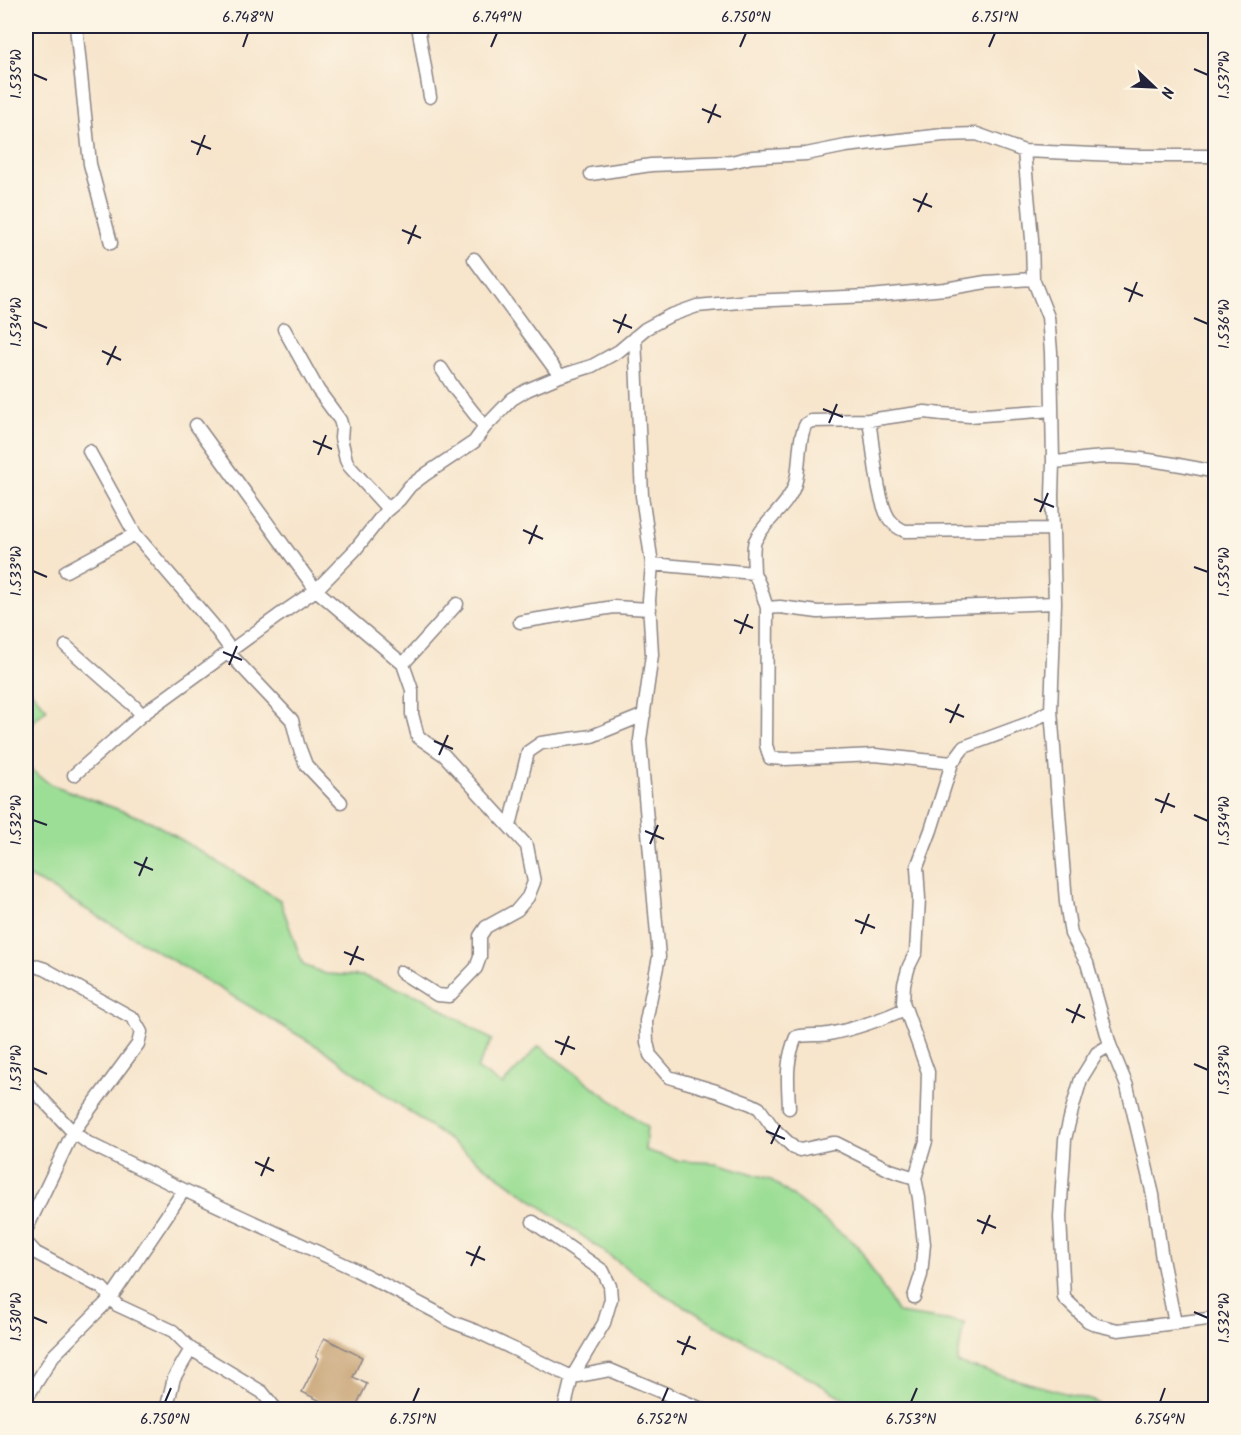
<svg xmlns="http://www.w3.org/2000/svg" width="1241" height="1435" font-family="Kalam,sans-serif">
<style>
.green{fill:#9cde95;stroke:#5f8068;stroke-width:1.5}
.building{fill:#cdac81}
.lines{fill:none;stroke-linecap:round;stroke-linejoin:round}
.street-casing{stroke:#8c8484;stroke-width:15}
.street{stroke:#fff;stroke-width:12}
.ticks{fill:none;stroke:#22223b;stroke-width:2}
.neatline{fill:none;stroke:#22223b;stroke-width:2}
.ticks-label{font-size:15px;text-anchor:middle;fill:#22223b}
</style>
<rect width="100%" height="100%" fill="#fcf5e5"/>
<filter id="ink" filterUnits="userSpaceOnUse"><feTurbulence type="fractalNoise" baseFrequency=".0167" numOctaves="2"/><feDisplacementMap in="SourceGraphic" scale="12" xChannelSelector="R" yChannelSelector="G"/><feConvolveMatrix kernelMatrix="1 2 1 2 8 2 1 2 1" color-interpolation-filters="sRGB"/></filter>
<filter id="wash" filterUnits="userSpaceOnUse"><feTurbulence type="fractalNoise" baseFrequency=".008" numOctaves="4" result="noise"/><feDisplacementMap in="SourceGraphic" scale="24" xChannelSelector="R" yChannelSelector="G"/><feGaussianBlur stdDeviation="1.35" result="paint"/><feColorMatrix in="noise" values="0 0 0 0 0 0 0 0 0 0 0 0 0 0 0 0 0 1.4 0 .05"/><feComposite in="paint" operator="in"/></filter>
<g filter="url(#wash)">
<rect width="100%" height="100%" fill="#f7e5cc"/>
<!-- green -->
<path class="green" d="M 26,685 L 47,709 L 26,728 Z
M 26,766 L 50,784 L 152,822 L 280,900 L 303,965 L 326,974 L 363,976 L 424,998 L 492,1040 L 477,1068 L 502,1085 L 539,1046 L 647,1127 L 645,1150 L 680,1161 L 717,1163 L 770,1179 L 858,1246 L 898,1313 L 964,1323 L 957,1363 L 1093,1401 L 1106,1409 L 853,1409 L 852,1403 L 663,1294 L 325,1051 L 47,886 L 26,876 Z"/>
<g id="blocks">
<!-- building -->
<path class="building" d="M 324,1338 L 362,1357 L 353,1377 L 367,1384 L 354,1410 L 339,1410 L 302,1392 L 319,1358 L 316,1356 Z"/>
</g>
</g>
<g filter="url(#ink)">
<use href="#blocks" fill-opacity="0" stroke="#8c8484" stroke-width="1.5"/>
<g class="lines">
<!-- street casing -->
<g class="street-casing">
<path id="street" d="M 76,26 L 90,164 L 111,243
M 418,26 L 430,97
M 1024,151 L 1032,239 L 1033,279 L 1048,317 L 1051,352 L 1053,462 C 1071,461 1090,457 1109,457 C 1145,457 1180,465 1216,472
M 591,174 L 651,165 L 731,162 L 752,157 L 806,154 L 846,146 L 943,135 L 977,134 L 1024,151 L 1141,156 L 1216,156
M 474,259 L 560,376
M 284,329 L 318,390 L 340,420 L 342,427 L 341,438 L 346,460 L 349,466 L 388,509
M 635,337 L 642,496 L 652,564
M 441,368 L 454,388 L 485,427
M 869,420 C 873,443 877,503 890,520 C 894,525 900,529 905,531 L 1053,529
M 196,425 L 316,590 L 403,664 L 412,690 L 412,714 L 418,737 L 444,755 L 527,846 L 534,882 L 528,897 L 517,910 L 486,927 L 480,936 L 480,957 L 476,968 L 449,996 L 437,995 L 401,972
M 89,451 L 135,534 L 213,625 L 231,650
M 1053,462 L 1052,496 L 1055,603 L 1051,710 L 1066,902 L 1071,934 L 1087,963 L 1110,1045 L 1127,1086 L 1153,1195 L 1162,1259 L 1175,1323
M 66,571 L 135,534
M 754,573 C 754,564 752,549 755,541 C 765,520 788,507 795,484 C 801,465 797,440 806,424 L 811,421 L 869,420 L 925,412 L 942,414 L 970,416 L 1052,410
M 767,608 L 766,745 L 770,758 L 785,759 L 875,755 L 952,763
M 520,622 L 614,607 L 650,609
M 66,646 L 134,706 L 142,715 L 278,616 L 316,590 L 355,550 L 385,512 L 399,500 L 410,486 L 426,474 L 474,442 L 485,427 L 512,399 L 527,390 L 560,376 L 592,366 L 619,351 L 645,329 L 669,316 L 697,306 L 750,301 L 870,296 L 945,289 L 986,282 L 1033,279
M 228,652 L 292,720 L 298,744 L 306,765 L 341,802
M 403,664 L 457,604
M 74,775 L 142,715
M 510,826 L 528,752 L 541,743 L 592,736 L 644,715
M 26,963 L 45,969 L 133,1018 L 141,1032 L 138,1044 L 73,1132 L 26,1230
M 1110,1045 L 1097,1053 L 1081,1079 L 1073,1106 L 1065,1139 L 1060,1217 L 1064,1298 L 1088,1321 L 1097,1325 L 1118,1330 L 1216,1318
M 26,1083 L 29,1085 L 73,1132 L 88,1143 L 184,1190 L 352,1268 L 436,1312 L 452,1322 L 476,1331 L 572,1377 L 610,1370 L 704,1410
M 789,1108 C 788,1081 785,1063 796,1037 C 807,1034 818,1036 829,1034 C 855,1029 880,1020 905,1009
M 915,1178 L 890,1170 L 836,1143 L 832,1143 L 800,1150 L 794,1148 L 774,1129 L 759,1108 L 751,1104 L 716,1091 L 669,1077 L 650,1055 L 647,1042 L 646,1021 L 659,957 L 640,740 L 652,655 L 649,600 L 652,564 L 754,573 L 760,586 L 767,608 L 780,607 L 818,612 L 1055,603
M 533,1222 L 603,1271 L 610,1286 L 611,1299 L 604,1323 L 572,1377 L 564,1410
M 26,1242 L 36,1253 L 102,1288 L 117,1305 L 173,1331 L 191,1349 L 262,1392 L 275,1408 L 279,1410
M 914,1297 L 921,1275 L 924,1244 L 919,1198 L 915,1178 L 926,1141 L 928,1072 L 903,1002 L 904,984 L 909,966 L 916,952 L 919,899 L 917,867 L 931,830 L 952,763 L 964,747 L 1029,723 L 1051,710
M 26,1399 L 53,1356 L 111,1298 L 184,1190
M 166,1410 L 174,1378 L 191,1349"/>
</g>
<!-- street -->
<use href="#street" class="street"/>
</g>
</g>
<!-- ticks -->
<path class="ticks" d="M 243,47 L 248,33M 491,47 L 497,33M 740,47 L 746,33M 989,47 L 995,33M 1194,69 L 1208,75M 33,74 L 47,80M 702,109 L 721,117M 708,123 L 716,104M 191,141 L 211,149M 197,155 L 205,135M 913,199 L 932,207M 918,212 L 927,193M 402,230 L 421,238M 408,244 L 416,225M 1124,288 L 1143,296M 1129,302 L 1137,282M 1194,318 L 1208,324M 613,320 L 632,328M 33,322 L 47,328M 618,333 L 626,314M 102,351 L 121,360M 107,365 L 116,346M 823,409 L 843,417M 829,423 L 837,404M 313,441 L 332,449M 318,455 L 326,435M 1034,499 L 1054,507M 1040,512 L 1048,493M 523,530 L 543,539M 529,544 L 537,525M 1194,567 L 1208,572M 33,571 L 47,577M 734,620 L 753,628M 740,634 L 748,614M 223,652 L 242,660M 229,665 L 237,646M 945,709 L 964,717M 950,723 L 959,704M 434,741 L 453,749M 439,755 L 448,735M 1155,799 L 1175,807M 1161,813 L 1169,793M 1194,815 L 1208,821M 33,820 L 47,825M 645,831 L 664,839M 650,844 L 658,825M 134,862 L 153,870M 139,876 L 147,857M 855,920 L 875,928M 861,934 L 869,914M 344,952 L 364,960M 350,965 L 358,946M 1066,1009 L 1085,1018M 1072,1023 L 1080,1004M 555,1041 L 575,1049M 561,1055 L 569,1036M 1194,1064 L 1208,1070M 33,1068 L 47,1074M 766,1131 L 785,1139M 771,1144 L 780,1125M 255,1162 L 274,1171M 261,1176 L 269,1157M 977,1220 L 996,1228M 982,1234 L 990,1215M 466,1252 L 485,1260M 471,1266 L 480,1246M 1194,1312 L 1208,1318M 33,1317 L 47,1323M 677,1341 L 696,1349M 682,1355 L 690,1336M 165,1402 L 171,1388M 413,1402 L 419,1388M 662,1402 L 668,1388M 911,1402 L 917,1388M 1160,1402 L 1165,1388"/>
<!-- margin -->
<rect width="1241" height="1435" fill="none" stroke="#fcf5e5" stroke-width="66"/>
<!-- north arrow -->
<g transform="translate(1154 87) rotate(113)" stroke="#fcf5e5" stroke-width="4.5" paint-order="stroke">
<path d="M0-4.5L10 22L0 15L-10 22Z" fill="#22223b"/>
<text y="-9" font-size="16" font-weight="bold" text-anchor="middle" fill="#22223b">N</text>
</g>
<rect x="33" y="33" width="1175" height="1369" class="neatline"/>
<g class="ticks-label">
<text x="248" y="22">6.748°N</text>
<text x="497" y="22">6.749°N</text>
<text x="746" y="22">6.750°N</text>
<text x="995" y="22">6.751°N</text>
<text transform="translate(16 74) rotate(-90)" y="5">1.535°W</text>
<text transform="translate(1224 75) rotate(-90)" y="5">1.537°W</text>
<text transform="translate(16 322) rotate(-90)" y="5">1.534°W</text>
<text transform="translate(1224 324) rotate(-90)" y="5">1.536°W</text>
<text transform="translate(16 571) rotate(-90)" y="5">1.533°W</text>
<text transform="translate(1224 572) rotate(-90)" y="5">1.535°W</text>
<text transform="translate(16 820) rotate(-90)" y="5">1.532°W</text>
<text transform="translate(1224 821) rotate(-90)" y="5">1.534°W</text>
<text transform="translate(16 1068) rotate(-90)" y="5">1.531°W</text>
<text transform="translate(1224 1070) rotate(-90)" y="5">1.533°W</text>
<text transform="translate(16 1317) rotate(-90)" y="5">1.530°W</text>
<text transform="translate(1224 1318) rotate(-90)" y="5">1.532°W</text>
<text x="165" y="1424">6.750°N</text>
<text x="413" y="1424">6.751°N</text>
<text x="662" y="1424">6.752°N</text>
<text x="911" y="1424">6.753°N</text>
<text x="1160" y="1424">6.754°N</text>
</g>
</svg>
